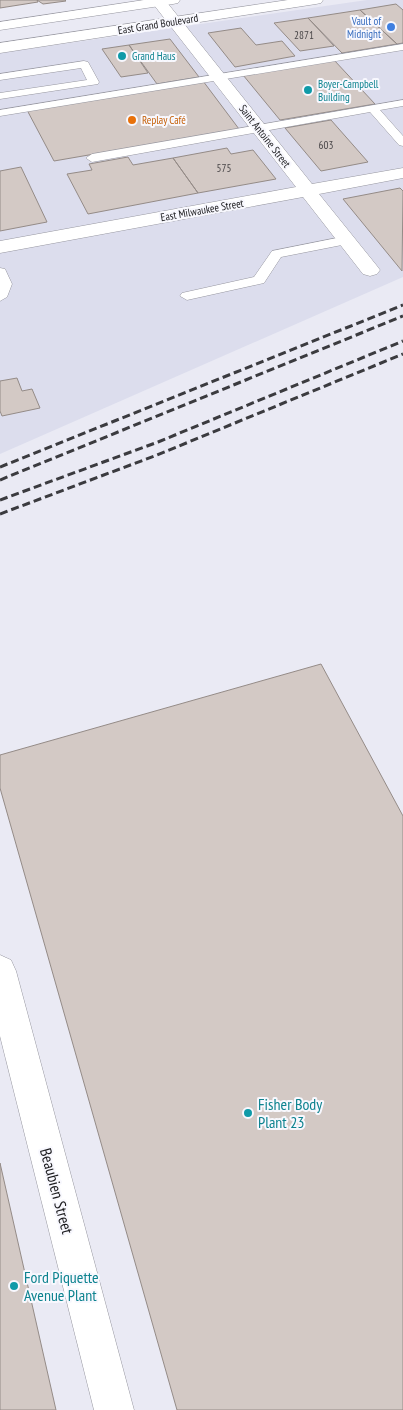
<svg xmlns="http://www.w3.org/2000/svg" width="403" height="1410" font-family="'PT Sans Narrow',sans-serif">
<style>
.built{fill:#dcdded}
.building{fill:#d3c9c5;stroke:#948b87}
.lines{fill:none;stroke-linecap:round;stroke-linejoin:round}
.service-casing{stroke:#96969f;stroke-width:1}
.minor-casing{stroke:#96969f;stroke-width:1}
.tertiary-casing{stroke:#96969f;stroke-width:1}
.secondary-casing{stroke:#96969f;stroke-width:1}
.service{fill:#fff;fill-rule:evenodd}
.minor{fill:#fff;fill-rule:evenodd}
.tertiary{fill:#fff;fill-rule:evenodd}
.secondary{fill:#fff;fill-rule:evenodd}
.rail{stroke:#3b3b3f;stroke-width:3;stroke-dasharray:8 4;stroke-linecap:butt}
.shop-dot{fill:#3f7fe0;stroke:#f8f8fe;stroke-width:2}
.culture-dot{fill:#0f9aa8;stroke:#f8f8fe;stroke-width:2}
.food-dot{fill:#e8710a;stroke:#f8f8fe;stroke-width:2}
.labels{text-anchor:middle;stroke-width:4;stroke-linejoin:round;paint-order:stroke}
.far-shop-label{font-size:11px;fill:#366cbe;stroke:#f8f8fe;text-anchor:end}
.far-street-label{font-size:11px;fill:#1b1b1e;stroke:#f8f8fe}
.number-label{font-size:11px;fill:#494648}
.far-culture-label{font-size:11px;fill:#0d838f;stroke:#f8f8fe;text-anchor:start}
.far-food-label{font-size:11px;fill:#c56008;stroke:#f8f8fe;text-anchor:start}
.near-culture-label{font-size:16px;fill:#0d838f;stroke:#f8f8fe;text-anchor:start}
.near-street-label{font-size:16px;fill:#1b1b1e;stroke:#f8f8fe}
</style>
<rect width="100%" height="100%" fill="#eaeaf4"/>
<!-- built -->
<path class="built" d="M 367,0 L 403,0 L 403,277 L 0,454 L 0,53 Z"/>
<!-- building -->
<path class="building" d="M 0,0 L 37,0 L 38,2 L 0,8 Z
M 37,0 L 65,0 L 66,1 L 43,4 Z
M 396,4 L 403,10 L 403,43 L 397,44 L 360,10 Z
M 360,10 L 397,44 L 342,53 L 308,18 Z
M 308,18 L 334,46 L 300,51 L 274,23 Z
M 241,28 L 256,45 L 282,41 L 295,56 L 235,67 L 208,33 Z
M 170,39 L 199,77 L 157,84 L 129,45 Z
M 129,45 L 148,73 L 121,77 L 102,49 Z
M 334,60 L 375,104 L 280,120 L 243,75 Z
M 203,81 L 239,129 L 54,161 L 27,110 Z
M 331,120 L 368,162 L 321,171 L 285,128 Z
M 227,148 L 231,154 L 253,150 L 276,179 L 198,193 L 173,158 Z
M 128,157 L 133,165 L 173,158 L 198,193 L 88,214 L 67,174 L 92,170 L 89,164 Z
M 21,167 L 47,222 L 0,231 L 0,171 Z
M 400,188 L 403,191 L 402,271 L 343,199 Z
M 17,378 L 22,391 L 32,389 L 40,408 L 2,416 L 0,411 L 0,381 Z
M 321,664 L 403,816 L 403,1410 L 177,1410 L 0,788 L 0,755 Z
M 0,1163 L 56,1410 L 0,1410 Z"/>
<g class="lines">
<!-- service casing -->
<g class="service-casing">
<path id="service" d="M 403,44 L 403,50 L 0,116 L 0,110 Z
M 84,61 L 88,62 L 99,82 L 98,84 L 0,99 L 0,93 L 87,80 L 81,68 L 0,80 L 0,74 Z
M 403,100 L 403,106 L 380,110 L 403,136 L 403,146 L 399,145 L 370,112 L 92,162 L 86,158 L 92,154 Z
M 347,236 L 353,240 L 352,243 L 281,257 L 264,283 L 187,300 L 180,296 L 182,293 L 254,277 L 272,251 Z
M 0,268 L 5,269 L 12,284 L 7,297 L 0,301 Z"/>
</g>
<!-- minor casing -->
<g class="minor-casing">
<path id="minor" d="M 153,0 L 165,0 L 312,184 L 403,168 L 403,178 L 319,194 L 377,266 L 380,270 L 377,274 L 370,276 L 363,274 L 303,197 L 0,253 L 0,241 L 296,187 L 154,5 L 152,2 Z"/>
</g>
<!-- tertiary casing -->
<g class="tertiary-casing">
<path id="tertiary" d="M 0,955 L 11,960 L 16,971 L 134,1410 L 94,1410 L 0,1036 Z"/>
</g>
<!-- secondary casing -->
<g class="secondary-casing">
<path id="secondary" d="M 144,0 L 180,0 L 178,3 L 173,4 L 0,30 L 0,22 Z
M 288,0 L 323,0 L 321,3 L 316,4 L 0,53 L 0,43 Z"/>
</g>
<!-- service -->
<use href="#service" class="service"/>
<!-- minor -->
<use href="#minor" class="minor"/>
<!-- tertiary -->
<use href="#tertiary" class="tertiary"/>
<!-- secondary -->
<use href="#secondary" class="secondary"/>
<!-- rail -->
<path class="rail" d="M 0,467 L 403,305
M 0,480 L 403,316
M 0,500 L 158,442 L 403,341
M 0,514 L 157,455 L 403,354"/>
</g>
<!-- markers -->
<circle class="shop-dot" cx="391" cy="27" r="5"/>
<g class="culture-dot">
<circle cx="122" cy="56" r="5"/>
<circle cx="308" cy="90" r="5"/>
<circle cx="248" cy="1113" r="5"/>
<circle cx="14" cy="1286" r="5"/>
</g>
<circle class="food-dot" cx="132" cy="120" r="5"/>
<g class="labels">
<!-- far-shop labels -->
<g class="far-shop-label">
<text x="381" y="25">Vault of<tspan x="381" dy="13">Midnight</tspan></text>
</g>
<!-- far-street labels -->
<g class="far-street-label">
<text transform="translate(158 24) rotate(-9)" y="4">East Grand Boulevard</text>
<text transform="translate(265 136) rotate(52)" y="4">Saint Antoine Street</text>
<text transform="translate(202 210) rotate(-10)" y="4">East Milwaukee Street</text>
</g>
<!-- number labels -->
<g class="number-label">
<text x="304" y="39">2871</text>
<text x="326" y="149">603</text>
<text x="224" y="172">575</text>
</g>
<!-- far-culture labels -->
<g class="far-culture-label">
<text x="132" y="60">Grand Haus</text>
<text x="318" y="88">Boyer-Campbell<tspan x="318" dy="13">Building</tspan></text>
</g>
<!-- far-food labels -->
<g class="far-food-label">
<text x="142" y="124">Replay Café</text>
</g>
<!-- near-culture labels -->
<g class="near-culture-label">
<text x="258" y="1110">Fisher Body<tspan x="258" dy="18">Plant 23</tspan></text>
<text x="24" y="1283">Ford Piquette<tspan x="24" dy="18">Avenue Plant</tspan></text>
</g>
<!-- near-street labels -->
<g class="near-street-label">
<text transform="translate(57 1191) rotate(75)" y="6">Beaubien Street</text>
</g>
</g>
</svg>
